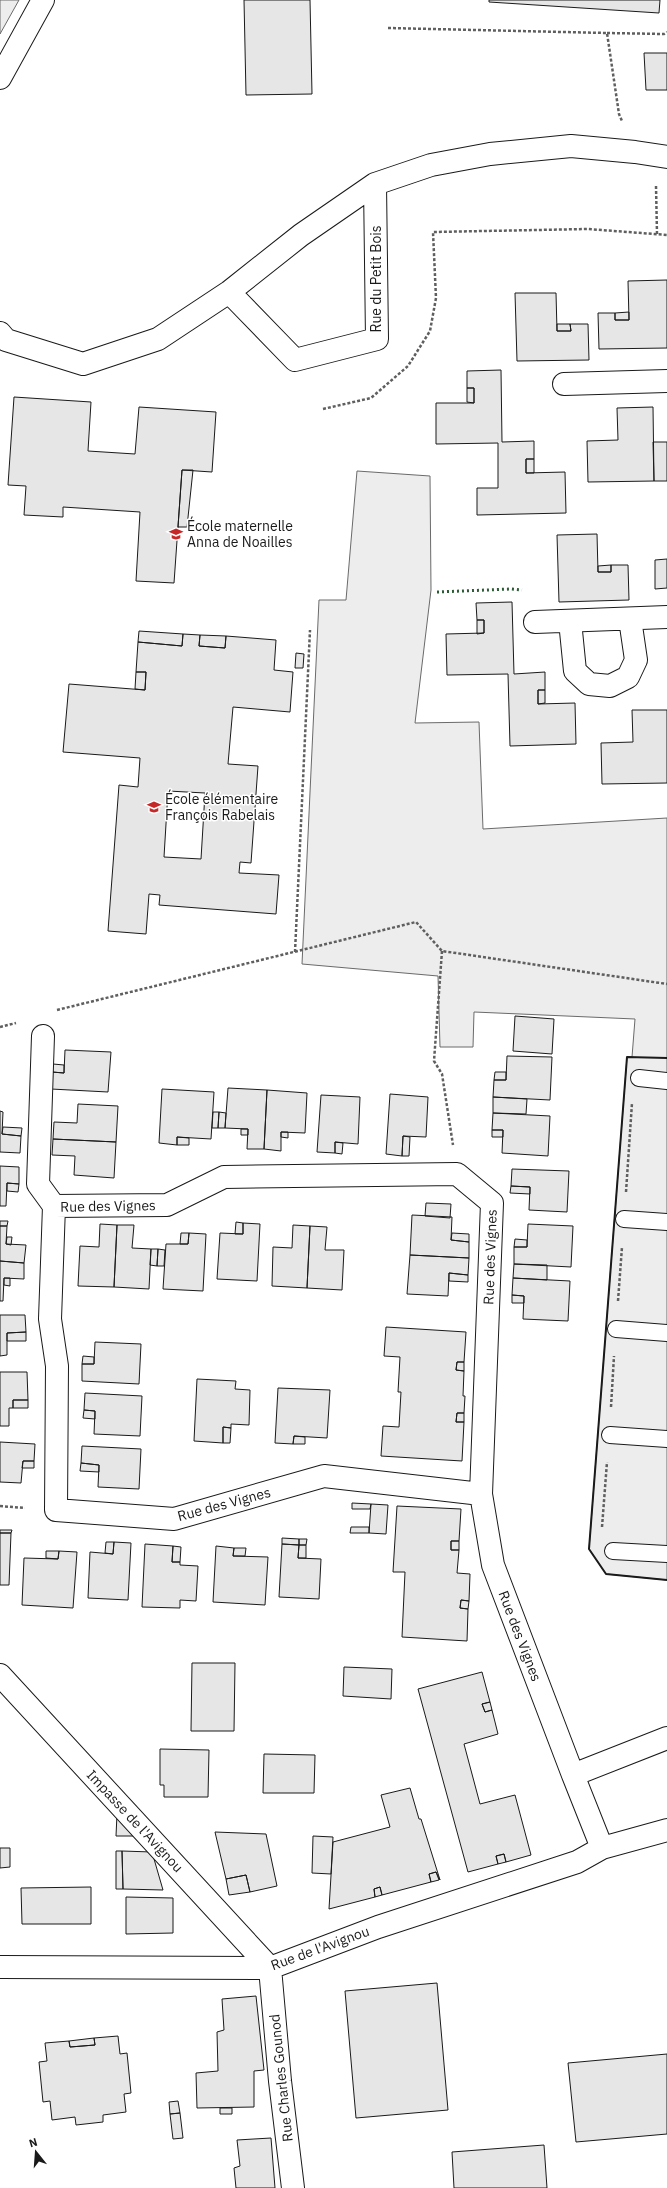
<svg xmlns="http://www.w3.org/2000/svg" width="667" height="2188" font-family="'IBM Plex Sans',sans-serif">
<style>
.green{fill:#ededed;stroke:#6a6a6a}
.building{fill:#e6e6e6;stroke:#1a1a1a;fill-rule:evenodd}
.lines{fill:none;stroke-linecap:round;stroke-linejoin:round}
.service-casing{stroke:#1a1a1a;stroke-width:18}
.minor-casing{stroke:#1a1a1a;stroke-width:24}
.path{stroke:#5f5f5f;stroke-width:2.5;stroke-dasharray:3 2;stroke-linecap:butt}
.service{stroke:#fff;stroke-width:16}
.minor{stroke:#fff;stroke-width:22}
.hedge{stroke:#2b5a34;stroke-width:3;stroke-dasharray:2 3;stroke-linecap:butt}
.wall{stroke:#1a1a1a;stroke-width:2}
.labels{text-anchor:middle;stroke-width:3;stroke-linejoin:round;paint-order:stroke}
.street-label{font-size:14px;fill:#1a1a1a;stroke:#fff}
.poi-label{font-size:14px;fill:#1a1a1a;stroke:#fff;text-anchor:start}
</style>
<rect width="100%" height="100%" fill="#fff"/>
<!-- green -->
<path class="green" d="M 0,0 L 19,0 L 0,34 Z
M 357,471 L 430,476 L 431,590 L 415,723 L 479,722 L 483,829 L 667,818 L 667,1580 L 606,1574 L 589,1549 L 627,1057 L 632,1057 L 635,1019 L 474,1012 L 473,1047 L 440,1047 L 438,976 L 302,964 L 319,600 L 346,600 Z"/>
<!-- building -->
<path class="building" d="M 244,0 L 310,0 L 312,94 L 246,95 Z
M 489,0 L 660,0 L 659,13 L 489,2 Z
M 644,53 L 667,53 L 667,90 L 646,90 Z
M 667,280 L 667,348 L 599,349 L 598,313 L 615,313 L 615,320 L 629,320 L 628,281 Z
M 515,293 L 556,293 L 557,331 L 571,331 L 570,324 L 588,324 L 589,360 L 517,361 Z
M 629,312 L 629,320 L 615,320 L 615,313 Z
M 557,324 L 570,324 L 571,331 L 557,331 Z
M 501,370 L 502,442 L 534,441 L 534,459 L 526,459 L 526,473 L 565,472 L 566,513 L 477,515 L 477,488 L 498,488 L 498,443 L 436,444 L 436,403 L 474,403 L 474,388 L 467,388 L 467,371 Z
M 467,388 L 474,388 L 474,403 L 467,402 Z
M 14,397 L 91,402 L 88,451 L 135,454 L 139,407 L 216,412 L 212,472 L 182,470 L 174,583 L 136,581 L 140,512 L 63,507 L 63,517 L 24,515 L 26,486 L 8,485 Z
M 653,407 L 654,481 L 588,482 L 587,441 L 618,440 L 617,408 Z
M 653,442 L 667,442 L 667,481 L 654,481 Z
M 526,459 L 534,459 L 534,473 L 526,473 Z
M 182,470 L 193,470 L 187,527 L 178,527 Z
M 597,534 L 598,572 L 611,572 L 611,565 L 628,565 L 629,600 L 559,602 L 557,535 Z
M 667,559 L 667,588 L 655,589 L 655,560 Z
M 611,565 L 611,572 L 598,572 L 598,566 Z
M 512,602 L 514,674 L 545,672 L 545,690 L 538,690 L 538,704 L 575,703 L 576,744 L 510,746 L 508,674 L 447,675 L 446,634 L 484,633 L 484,620 L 477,620 L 476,603 Z
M 477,620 L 484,620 L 484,633 L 477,634 Z
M 139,631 L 183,634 L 182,646 L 138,642 Z
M 183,634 L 200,635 L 199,646 L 225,648 L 226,636 L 276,640 L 274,670 L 293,672 L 290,712 L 233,707 L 228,764 L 258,766 L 251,863 L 240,862 L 239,873 L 279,875 L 276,914 L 159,905 L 160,895 L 149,894 L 146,934 L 108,931 L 119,785 L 138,787 L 140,758 L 63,752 L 69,684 L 145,690 L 146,672 L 136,672 L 138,642 L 182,646 ZM 168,791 L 205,793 L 201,859 L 164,857 Z
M 200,635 L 226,636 L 225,648 L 199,646 Z
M 296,653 L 304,654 L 303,668 L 295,668 Z
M 136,672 L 146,672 L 145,690 L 135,689 Z
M 538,690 L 545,690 L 545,703 L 538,704 Z
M 632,710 L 667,710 L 667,783 L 602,784 L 601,743 L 633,742 Z
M 515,1016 L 554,1019 L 552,1054 L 513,1051 Z
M 65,1050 L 111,1052 L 108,1092 L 51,1089 L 52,1072 L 64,1073 Z
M 507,1056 L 552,1057 L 550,1100 L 493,1097 L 494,1080 L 506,1080 Z
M 53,1064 L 64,1065 L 64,1073 L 52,1072 Z
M 495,1072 L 506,1072 L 506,1080 L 494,1080 Z
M 228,1088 L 267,1090 L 264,1149 L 247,1149 L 248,1129 L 225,1128 Z
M 162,1089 L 214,1092 L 211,1139 L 177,1137 L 177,1145 L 159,1143 Z
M 267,1090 L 307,1093 L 305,1133 L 281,1132 L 281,1151 L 264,1149 Z
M 390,1094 L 428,1097 L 426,1137 L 403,1136 L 402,1156 L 386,1154 Z
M 321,1095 L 360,1097 L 358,1144 L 335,1142 L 335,1153 L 317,1152 Z
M 493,1097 L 527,1099 L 526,1114 L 493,1113 Z
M 78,1104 L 118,1106 L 116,1142 L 53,1139 L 54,1122 L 77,1123 Z
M 0,1111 L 3,1112 L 2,1134 L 21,1136 L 20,1153 L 0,1152 Z
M 213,1112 L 219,1112 L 218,1128 L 212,1128 Z
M 219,1112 L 226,1113 L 225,1128 L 218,1128 Z
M 493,1113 L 550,1116 L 548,1156 L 502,1153 L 503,1130 L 492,1130 Z
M 3,1127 L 22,1128 L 21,1136 L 2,1134 Z
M 241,1129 L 248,1129 L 248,1135 L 241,1135 Z
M 492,1130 L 503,1130 L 503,1137 L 492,1137 Z
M 281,1132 L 288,1132 L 288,1138 L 281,1137 Z
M 403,1136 L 410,1137 L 409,1156 L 402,1156 Z
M 177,1137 L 189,1138 L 189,1145 L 177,1145 Z
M 53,1139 L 116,1142 L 114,1178 L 74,1175 L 75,1156 L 52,1155 Z
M 335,1142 L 343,1143 L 342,1154 L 335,1153 Z
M 0,1166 L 19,1167 L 19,1184 L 7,1183 L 6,1206 L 0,1206 Z
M 512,1169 L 569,1171 L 567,1212 L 529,1210 L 530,1187 L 511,1186 Z
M 7,1183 L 19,1184 L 18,1192 L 7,1191 Z
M 511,1186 L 530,1187 L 530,1194 L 510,1193 Z
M 426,1203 L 451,1204 L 450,1218 L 425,1216 Z
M 412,1215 L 452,1217 L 451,1240 L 469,1242 L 469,1258 L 410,1255 Z
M 0,1221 L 8,1221 L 7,1226 L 0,1226 Z
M 236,1222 L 243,1223 L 243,1234 L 235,1234 Z
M 243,1223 L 260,1224 L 257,1281 L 217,1279 L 220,1233 L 243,1234 Z
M 100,1224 L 117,1225 L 114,1287 L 78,1286 L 80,1246 L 99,1247 Z
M 528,1224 L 573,1226 L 571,1267 L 514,1264 L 514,1247 L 527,1247 Z
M 117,1225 L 134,1225 L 132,1248 L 151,1249 L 149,1289 L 114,1287 Z
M 293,1225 L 310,1226 L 307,1288 L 272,1286 L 273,1247 L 292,1248 Z
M 0,1226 L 7,1226 L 6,1244 L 26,1245 L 24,1263 L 0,1261 Z
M 310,1226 L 327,1227 L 325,1250 L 344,1250 L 342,1290 L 307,1288 Z
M 181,1233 L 189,1233 L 188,1244 L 180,1244 Z
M 189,1233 L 206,1234 L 203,1291 L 163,1289 L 166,1244 L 188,1244 Z
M 452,1233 L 469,1234 L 469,1242 L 451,1240 Z
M 7,1237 L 12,1237 L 11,1245 L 6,1244 Z
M 515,1239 L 527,1240 L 527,1247 L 514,1247 Z
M 151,1249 L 158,1249 L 157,1266 L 150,1265 Z
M 158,1249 L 165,1250 L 164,1266 L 157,1266 Z
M 410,1255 L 469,1258 L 468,1275 L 449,1273 L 448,1296 L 407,1294 Z
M 0,1261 L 24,1263 L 24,1279 L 4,1278 L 3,1301 L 0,1301 Z
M 514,1264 L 547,1265 L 547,1280 L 513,1278 Z
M 449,1273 L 468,1275 L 468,1282 L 449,1281 Z
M 4,1278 L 10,1278 L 10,1286 L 4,1285 Z
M 513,1278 L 570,1281 L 568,1321 L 523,1319 L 524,1296 L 512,1295 Z
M 512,1295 L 524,1296 L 524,1303 L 512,1303 Z
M 0,1315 L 25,1315 L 26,1332 L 7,1333 L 7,1355 L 0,1356 Z
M 386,1327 L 466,1332 L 464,1362 L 457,1362 L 456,1370 L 464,1371 L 463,1396 L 465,1396 L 464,1413 L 457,1413 L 456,1422 L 464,1422 L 462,1461 L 381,1456 L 383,1426 L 399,1427 L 401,1392 L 398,1392 L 400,1357 L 384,1356 Z
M 26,1332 L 26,1341 L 7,1341 L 7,1333 Z
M 95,1342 L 141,1344 L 139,1384 L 82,1381 L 82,1364 L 94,1364 Z
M 83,1356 L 94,1357 L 94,1364 L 82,1364 Z
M 457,1362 L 464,1362 L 464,1371 L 456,1370 Z
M 0,1372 L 27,1372 L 28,1400 L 13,1400 L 13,1408 L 9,1408 L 9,1426 L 0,1426 Z
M 197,1379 L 236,1381 L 235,1389 L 250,1390 L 249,1425 L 231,1424 L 231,1428 L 223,1427 L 223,1443 L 194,1441 Z
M 278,1388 L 330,1390 L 327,1438 L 294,1436 L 293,1444 L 275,1443 Z
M 85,1393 L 142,1396 L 140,1436 L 94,1434 L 95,1411 L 84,1410 Z
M 13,1400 L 28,1400 L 28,1408 L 13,1408 Z
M 84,1410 L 95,1411 L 95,1419 L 83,1418 Z
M 457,1413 L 464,1413 L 464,1422 L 456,1422 Z
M 223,1427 L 231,1428 L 230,1443 L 223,1443 Z
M 294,1436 L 305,1437 L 305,1444 L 293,1444 Z
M 0,1442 L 35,1444 L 34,1461 L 23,1461 L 21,1483 L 0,1482 Z
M 82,1446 L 141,1449 L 139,1489 L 98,1487 L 99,1465 L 81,1463 Z
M 23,1461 L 34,1461 L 34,1468 L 22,1468 Z
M 81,1463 L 99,1465 L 99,1472 L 80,1471 Z
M 352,1503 L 371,1504 L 370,1509 L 352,1509 Z
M 371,1504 L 388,1505 L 386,1534 L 369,1533 Z
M 397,1506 L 461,1509 L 459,1541 L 451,1541 L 451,1550 L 459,1550 L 457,1573 L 470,1574 L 469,1601 L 461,1600 L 460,1608 L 468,1609 L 467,1641 L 402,1637 L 405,1572 L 393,1572 Z
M 351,1527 L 369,1527 L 369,1533 L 350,1533 Z
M 0,1530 L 12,1530 L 11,1533 L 0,1533 Z
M 0,1533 L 11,1533 L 9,1585 L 0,1585 Z
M 282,1538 L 299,1539 L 299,1545 L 282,1544 Z
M 299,1539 L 307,1539 L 306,1545 L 299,1545 Z
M 451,1541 L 459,1541 L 459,1550 L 451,1550 Z
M 106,1542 L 114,1542 L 113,1554 L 105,1553 Z
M 114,1542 L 131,1543 L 128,1600 L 88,1598 L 90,1552 L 113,1554 Z
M 145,1544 L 173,1546 L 172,1562 L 180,1562 L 180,1565 L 198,1566 L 196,1601 L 180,1600 L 180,1608 L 142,1607 Z
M 282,1544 L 299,1545 L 298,1558 L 321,1559 L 319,1599 L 279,1597 Z
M 299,1545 L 306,1545 L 306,1558 L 298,1558 Z
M 173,1546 L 181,1547 L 180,1562 L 172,1562 Z
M 216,1546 L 234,1548 L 233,1556 L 268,1557 L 265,1605 L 213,1602 Z
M 234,1548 L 246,1548 L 245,1556 L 233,1556 Z
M 46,1551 L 59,1551 L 58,1559 L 46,1558 Z
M 59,1551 L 77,1552 L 73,1608 L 22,1605 L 24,1558 L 58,1559 Z
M 461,1600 L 469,1601 L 468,1609 L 460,1608 Z
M 192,1663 L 235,1663 L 234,1731 L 191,1731 Z
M 344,1667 L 392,1669 L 391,1699 L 343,1696 Z
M 482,1672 L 490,1702 L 482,1704 L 485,1712 L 492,1710 L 498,1734 L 464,1744 L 480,1804 L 515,1795 L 531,1855 L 506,1862 L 504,1854 L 496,1856 L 498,1864 L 468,1872 L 418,1689 Z
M 490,1702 L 492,1710 L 485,1712 L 482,1704 Z
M 160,1749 L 209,1750 L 208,1797 L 164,1797 L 164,1785 L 160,1785 Z
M 264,1754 L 315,1755 L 314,1793 L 263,1793 Z
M 410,1788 L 419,1819 L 421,1819 L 440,1880 L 436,1872 L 429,1874 L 431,1882 L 382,1895 L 380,1887 L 374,1889 L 375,1897 L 329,1909 L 333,1842 L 390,1827 L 381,1795 Z
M 117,1814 L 138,1836 L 116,1836 Z
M 215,1832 L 266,1834 L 277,1886 L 250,1892 L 246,1875 L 226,1879 Z
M 313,1836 L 333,1837 L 331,1874 L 312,1873 Z
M 0,1848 L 10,1848 L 10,1867 L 0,1868 Z
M 116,1851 L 122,1851 L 123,1889 L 116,1889 Z
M 122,1851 L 152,1852 L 163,1890 L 123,1889 Z
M 504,1854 L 506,1862 L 498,1864 L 496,1856 Z
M 436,1872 L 439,1880 L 431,1882 L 429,1874 Z
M 246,1875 L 250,1892 L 229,1895 L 226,1879 Z
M 91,1887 L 91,1924 L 22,1924 L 21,1888 Z
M 380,1887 L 382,1895 L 375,1897 L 374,1889 Z
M 126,1897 L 173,1898 L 173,1933 L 126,1934 Z
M 437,1983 L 448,2110 L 356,2118 L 345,1991 Z
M 256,1996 L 264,2070 L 254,2071 L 254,2107 L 197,2108 L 196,2073 L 218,2071 L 217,2032 L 224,2030 L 222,1999 Z
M 118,2036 L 120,2054 L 127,2053 L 131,2093 L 124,2094 L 126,2112 L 103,2115 L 103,2122 L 76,2125 L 75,2117 L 52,2120 L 50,2101 L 43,2102 L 39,2062 L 47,2061 L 45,2043 L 69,2041 L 70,2047 L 95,2045 L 94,2038 Z
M 94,2038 L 95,2045 L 70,2047 L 69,2041 Z
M 667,2054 L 667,2134 L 576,2142 L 568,2063 Z
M 178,2101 L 180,2113 L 170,2114 L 169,2102 Z
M 220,2108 L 232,2108 L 232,2114 L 220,2114 Z
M 180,2113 L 183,2138 L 173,2139 L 170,2114 Z
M 271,2138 L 275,2188 L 236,2188 L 234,2168 L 240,2166 L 237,2140 Z
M 544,2145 L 547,2188 L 454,2188 L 452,2152 Z"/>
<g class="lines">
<!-- service casing -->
<g class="service-casing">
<path id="service" d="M 639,1078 L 667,1081
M 624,1219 L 667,1222
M 616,1329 L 667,1333
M 610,1435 L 667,1439
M 613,1551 L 667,1554"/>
</g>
<!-- minor casing -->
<g class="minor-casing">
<path id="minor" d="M 0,78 L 43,0
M 229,292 L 295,360 L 377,339 L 375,184
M 0,333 L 6,340 L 83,364 L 158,339 L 229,292 L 301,235 L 375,184 L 431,165 L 490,154 L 571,146 L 635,152 L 667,157
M 564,384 L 667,381
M 570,621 L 575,671 L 589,684 L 610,686 L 628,677 L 636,660 L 630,619
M 535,622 L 667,617
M 43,1036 L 38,1184 L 54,1206
M 481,1494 L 324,1476 L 174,1519 L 56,1510 L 57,1366 L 50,1319 L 54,1206 L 167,1205 L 224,1177 L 457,1174 L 492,1203 L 481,1494 L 493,1565 L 573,1775
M 0,1675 L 270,1968
M 667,1738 L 573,1775 L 602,1848 L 667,1830
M 0,1967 L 270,1968 L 378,1927 L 577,1862 L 602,1848
M 270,1968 L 280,2081 L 293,2188"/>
</g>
<!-- path -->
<path class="path" d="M 388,28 L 607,33 L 619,114 L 622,121
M 607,33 L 664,34 L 667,32
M 656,186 L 657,234
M 323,409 L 371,398 L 408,366 L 430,331 L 436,298 L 433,232 L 588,229 L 667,235
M 442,951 L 434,1061 L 442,1074 L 453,1145
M 295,952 L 310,630
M 57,1010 L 416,922 L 442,951 L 667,984
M 0,1027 L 16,1023
M 626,1192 L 632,1103
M 618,1301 L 622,1247
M 611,1407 L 614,1356
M 0,1506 L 25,1508
M 602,1527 L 607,1462"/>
<!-- service -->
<use href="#service" class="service"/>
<!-- minor -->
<use href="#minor" class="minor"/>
<!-- hedge -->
<path class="hedge" d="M 437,592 L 511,589 L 522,590"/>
<!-- wall -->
<path class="wall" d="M 667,1058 L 627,1057 L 589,1549 L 606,1574 L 667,1580"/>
</g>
<!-- icons -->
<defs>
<g id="school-bare" transform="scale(1.08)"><path d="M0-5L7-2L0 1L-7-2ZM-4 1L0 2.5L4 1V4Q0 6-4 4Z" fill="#c62828" stroke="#fff" stroke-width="2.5" paint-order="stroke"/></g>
</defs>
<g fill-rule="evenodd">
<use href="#school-bare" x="176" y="534"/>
<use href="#school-bare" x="154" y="807"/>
</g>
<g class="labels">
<!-- street labels -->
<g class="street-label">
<text transform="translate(376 279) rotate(-90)" y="5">Rue du Petit Bois</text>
<text transform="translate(108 1206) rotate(-1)" y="5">Rue des Vignes</text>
<text transform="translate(490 1257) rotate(-88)" y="5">Rue des Vignes</text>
<text transform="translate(224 1504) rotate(-15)" y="5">Rue des Vignes</text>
<text transform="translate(520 1636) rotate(69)" y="5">Rue des Vignes</text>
<text transform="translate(135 1821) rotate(47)" y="5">Impasse de l'Avignou</text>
<text transform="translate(320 1948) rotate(-20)" y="5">Rue de l'Avignou</text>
<text transform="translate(281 2078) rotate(-96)" y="5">Rue Charles Gounod</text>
</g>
<!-- poi labels -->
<g class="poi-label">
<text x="187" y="531">École maternelle<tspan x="187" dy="16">Anna de Noailles</tspan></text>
<text x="165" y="804">École élémentaire<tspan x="165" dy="16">François Rabelais</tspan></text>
</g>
</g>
<!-- north arrow -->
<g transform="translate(36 2152) rotate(343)" stroke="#ffffff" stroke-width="3" paint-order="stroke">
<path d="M0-3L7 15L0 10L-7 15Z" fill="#1a1a1a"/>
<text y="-6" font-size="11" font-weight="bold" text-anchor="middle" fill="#1a1a1a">N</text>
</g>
</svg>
